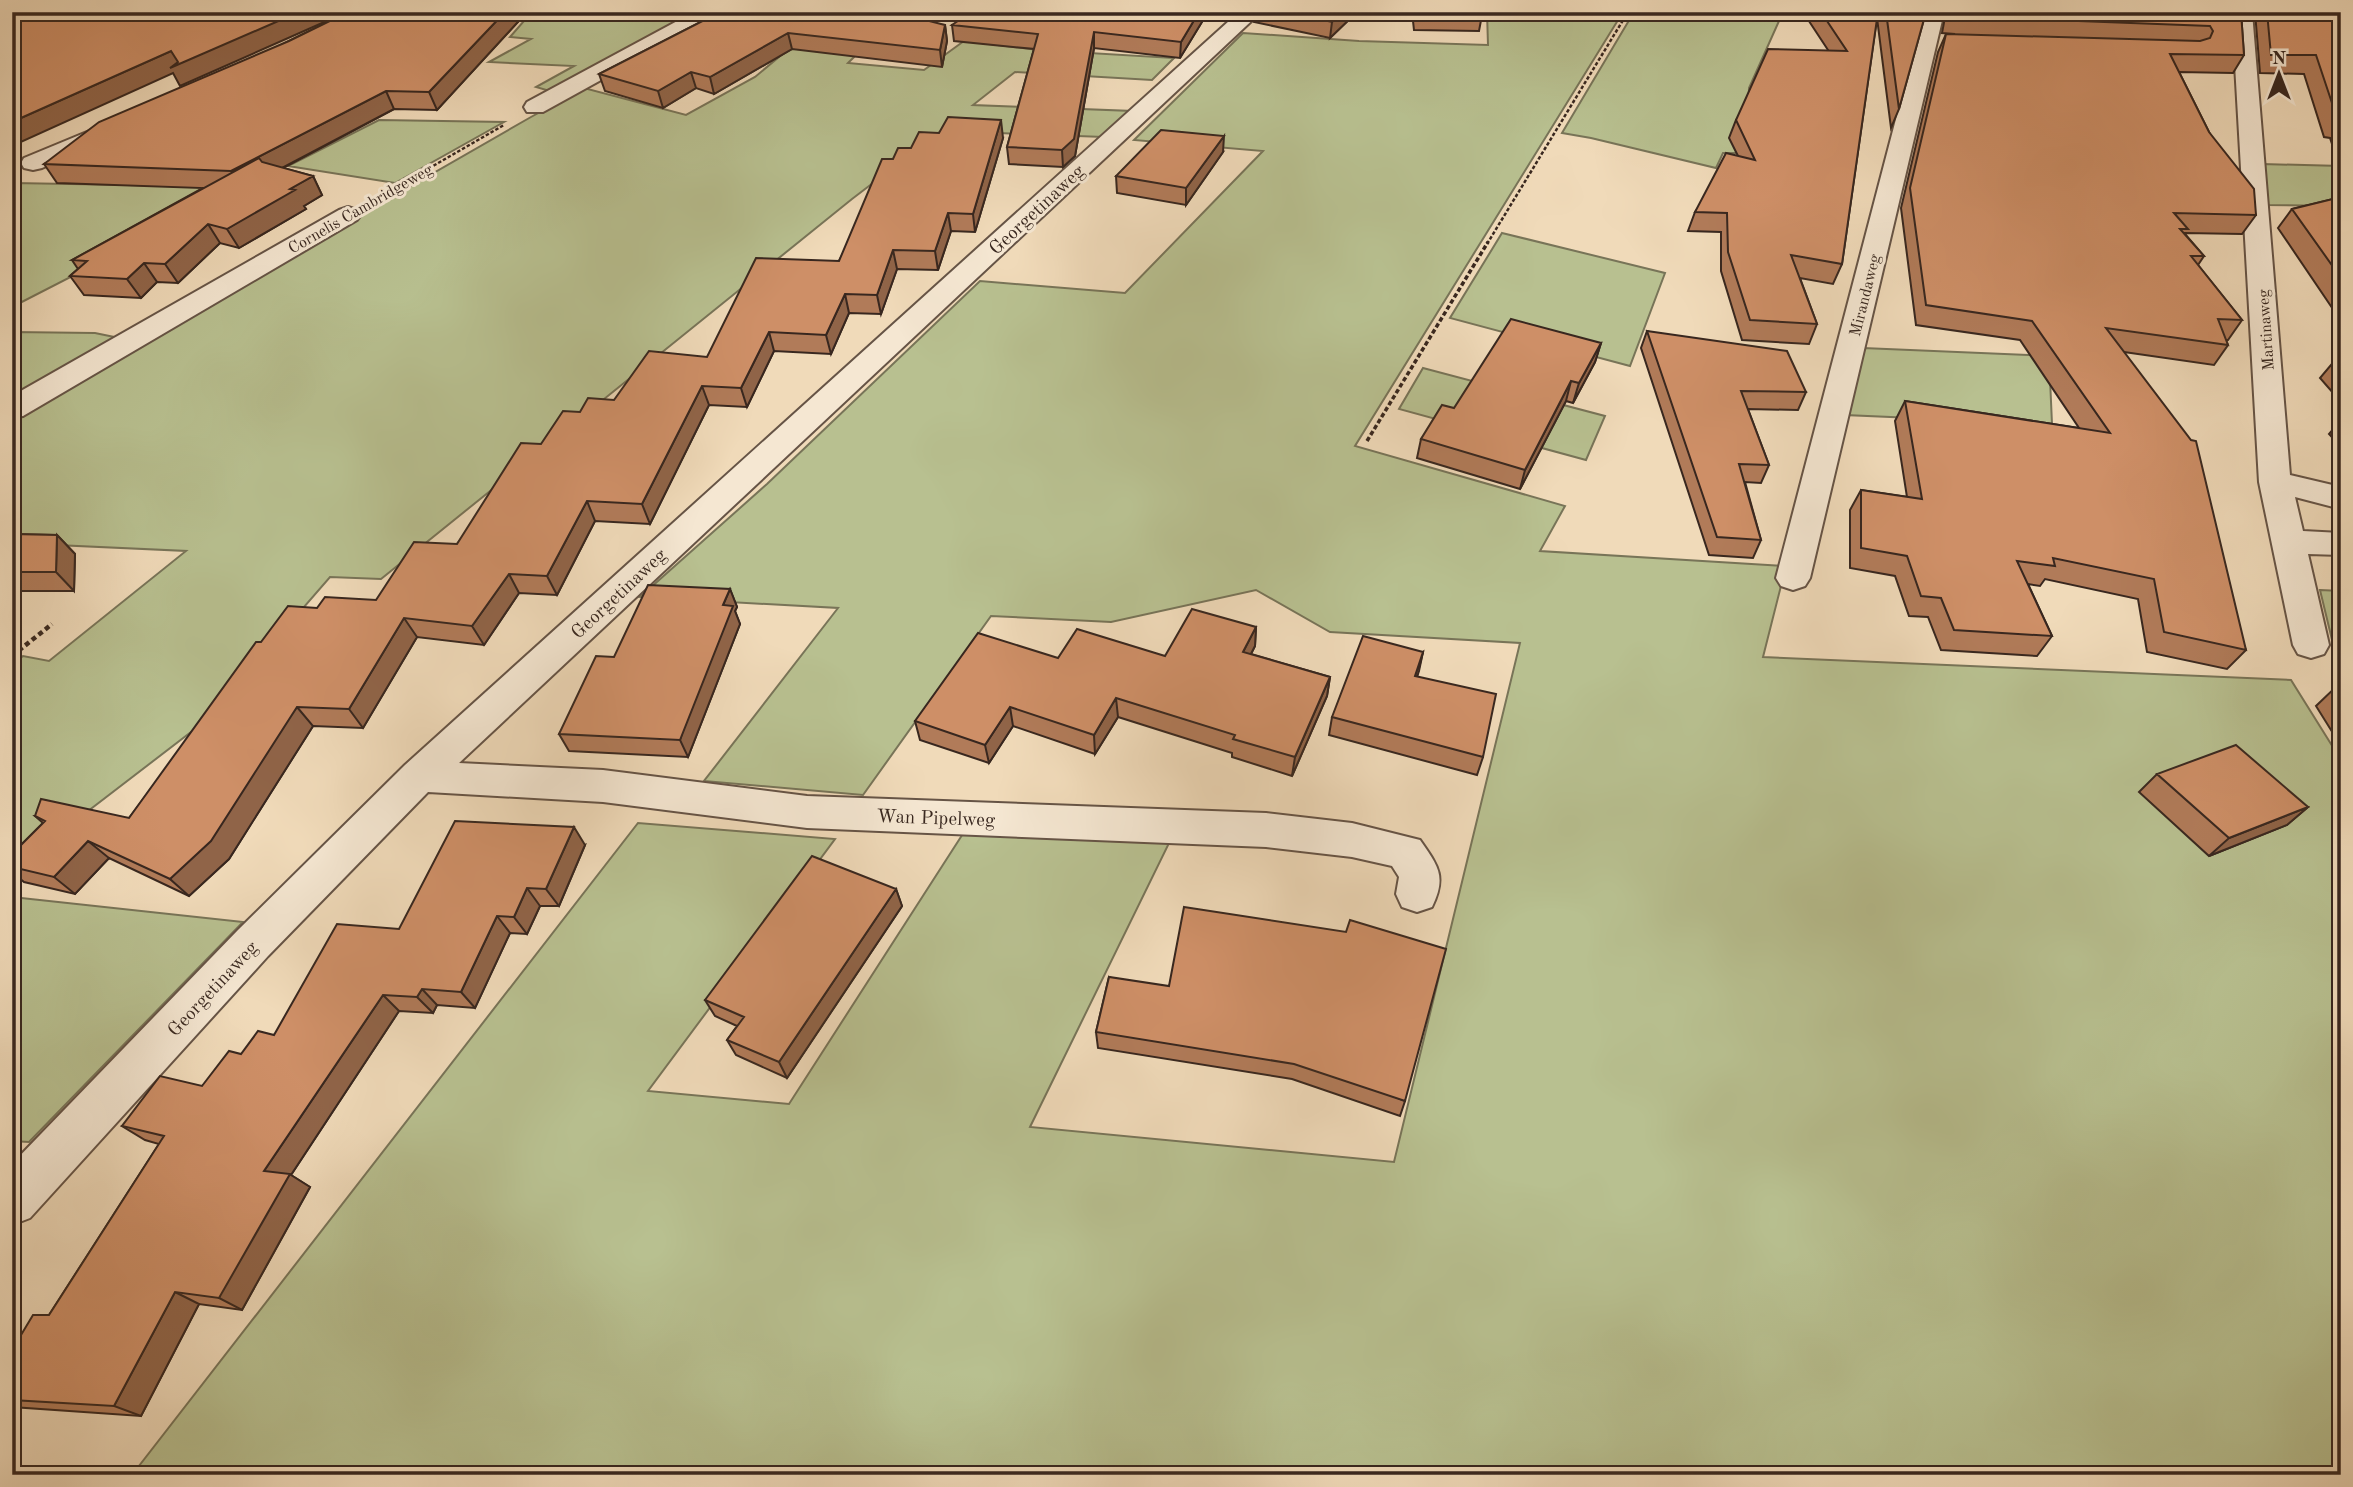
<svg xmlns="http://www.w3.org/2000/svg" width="2353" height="1487" font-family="'Old Standard TT',serif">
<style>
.green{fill:#b8c090;stroke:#787458;stroke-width:2}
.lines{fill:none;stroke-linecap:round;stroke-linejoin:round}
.minor-casing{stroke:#665446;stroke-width:4}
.path-far2{stroke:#38271f;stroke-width:2.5;stroke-dasharray:3.5 2;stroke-linecap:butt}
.path-far1{stroke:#38271f;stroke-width:3.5;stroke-dasharray:4.5 2.5;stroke-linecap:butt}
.path{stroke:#38271f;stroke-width:4.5;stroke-dasharray:5 3.5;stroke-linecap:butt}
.minor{fill:#f5e7d2;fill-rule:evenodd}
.wall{fill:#b17b59;stroke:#38271f;stroke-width:2}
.shaded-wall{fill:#906448;stroke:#38271f;stroke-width:2}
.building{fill:#ce8f67;stroke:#38271f;stroke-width:2}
.labels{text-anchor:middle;stroke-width:6;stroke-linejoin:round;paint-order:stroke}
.far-street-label{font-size:16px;fill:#38271f;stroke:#f5e7d2}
.street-label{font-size:19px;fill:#38271f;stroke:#f5e7d2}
</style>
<rect width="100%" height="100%" fill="#f0dab9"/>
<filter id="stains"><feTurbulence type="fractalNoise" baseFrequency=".00286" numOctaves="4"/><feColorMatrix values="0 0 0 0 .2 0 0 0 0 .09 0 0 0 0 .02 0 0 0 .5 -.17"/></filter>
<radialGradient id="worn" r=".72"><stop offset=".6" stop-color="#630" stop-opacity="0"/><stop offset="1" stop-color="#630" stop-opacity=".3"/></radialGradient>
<!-- green -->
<path class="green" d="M 487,12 L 701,12 L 553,92 L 536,87 L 574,66 L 489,62 L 531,39 L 510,37 L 524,21 L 470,20 Z
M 833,12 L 898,14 L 848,63 L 924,70 L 964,41 L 1039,50 L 1174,58 L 1152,80 L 1015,72 L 973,105 L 1132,111 L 1104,137 L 941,131 L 852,199 L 381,579 L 330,577 L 204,722 L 79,818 L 12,890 L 12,665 L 23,656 L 49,661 L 186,551 L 12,543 L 12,415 L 531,117 L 584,88 L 686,115 L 755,77 Z
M 1487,12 L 1623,12 L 1355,446 L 1565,506 L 1540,551 L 1786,566 L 1763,657 L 2291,680 L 2341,760 L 2341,1475 L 132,1475 L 638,823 L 835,839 L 648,1091 L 789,1104 L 966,829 L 1172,837 L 1030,1127 L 1394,1162 L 1520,643 L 1330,632 L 1256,590 L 1111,622 L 991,616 L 863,795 L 704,781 L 838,608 L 640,597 L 767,484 L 980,281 L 1125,293 L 1263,151 L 1134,140 L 1243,33 L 1359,41 L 1488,45 Z
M 1634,12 L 1783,12 L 1749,88 L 1747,153 L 1723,153 L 1716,168 L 1591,138 L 1562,133 Z
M 379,120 L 504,122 L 395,183 L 288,166 Z
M 2262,164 L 2341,166 L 2341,206 L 2266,205 Z
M 12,183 L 246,187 L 12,307 Z
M 1502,233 L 1665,273 L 1630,366 L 1450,318 Z
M 12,332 L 95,333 L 124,339 L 12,402 Z
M 1863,348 L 2049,356 L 2052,424 L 1845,415 Z
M 1423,368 L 1605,416 L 1586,460 L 1399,409 Z
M 2320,590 L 2341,591 L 2341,677 Z
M 12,897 L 243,922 L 29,1142 L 12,1141 Z"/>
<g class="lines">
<!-- minor casing -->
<g class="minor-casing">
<path id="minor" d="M 694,12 L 720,12 L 717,16 L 543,112 L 527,112 L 524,107 L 527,102 Z
M 1239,12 L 1261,12 L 459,763 L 603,770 L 807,796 L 1266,813 L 1352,823 L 1420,840 C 1438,866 1447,876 1432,907 L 1417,912 L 1402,907 L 1396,894 L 1399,877 L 1392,866 L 1352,857 L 1266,847 L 807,828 L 603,802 L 428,792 L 268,956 L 30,1218 L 12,1225 L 12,1164 L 238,930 L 405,765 Z
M 1924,12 L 1944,12 L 1810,578 L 1805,586 L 1793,590 L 1781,586 L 1776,578 Z
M 2232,12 L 2252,12 L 2290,475 L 2341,487 L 2341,509 L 2295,497 L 2303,531 L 2341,533 L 2341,555 L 2308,554 L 2329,645 L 2324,654 L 2311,658 L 2298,654 L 2293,645 L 2259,482 Z
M 111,122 L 119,124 L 123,129 L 119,134 L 42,168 L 33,170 L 24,168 L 21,163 L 24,158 Z
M 348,207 L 357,210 L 361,215 L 357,220 L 23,416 L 12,418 L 12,396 L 339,210 Z"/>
</g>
<!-- path-far2 -->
<path class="path-far2" d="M 381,196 L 504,125
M 1487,244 L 1628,12"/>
<!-- path-far1 -->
<path class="path-far1" d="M 1367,441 L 1488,242"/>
<!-- path -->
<path class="path" d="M 12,656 L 52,624"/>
<!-- minor -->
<use href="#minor" class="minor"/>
</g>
<!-- wall -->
<path class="wall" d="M 348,12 L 527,12 L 437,110 L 394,109 L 283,168 L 313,176 L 322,195 L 304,206 L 306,209 L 239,248 L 220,243 L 178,283 L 157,282 L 141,298 L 84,295 L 70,276 L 78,269 L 72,260 L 203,188 L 57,183 L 44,164 L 289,41 Z
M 720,12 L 945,25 L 947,41 L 942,67 L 792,49 L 714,94 L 696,88 L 663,108 L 605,91 L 599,74 Z
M 1208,12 L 1180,58 L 1094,48 L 1075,156 L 1063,167 L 1009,164 L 1007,147 L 1034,49 L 954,41 L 952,25 Z
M 1254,12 L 1357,12 L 1330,38 L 1254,22 Z
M 1412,12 L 1481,12 L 1482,15 L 1479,31 L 1414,30 Z
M 1803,12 L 1926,12 L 1899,109 L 1891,128 L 1877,18 L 1842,264 L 1833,284 L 1800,278 L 1817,324 L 1809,344 L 1742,340 L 1721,271 L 1721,232 L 1688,231 L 1695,212 L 1738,156 L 1729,138 L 1736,120 L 1828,50 Z
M 1946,12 L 2241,12 L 2244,55 L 2233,73 L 2179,72 L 2209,132 L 2256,215 L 2242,234 L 2185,233 L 2185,234 L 2204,256 L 2198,265 L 2242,320 L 2228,340 L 2226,340 L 2228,345 L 2214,365 L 2124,352 L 2246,650 L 2227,669 L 2147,652 L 2138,599 L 2045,579 L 2040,586 L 2028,584 L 2052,636 L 2037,656 L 1941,650 L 1928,617 L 1909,616 L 1895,576 L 1850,568 L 1850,510 L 1861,490 L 1907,497 L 1895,421 L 1905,401 L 2079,428 L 2020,340 L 1916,325 L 1901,208 L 1938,52 L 1946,34 L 1955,34 L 1942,33 Z
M 2255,12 L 2341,12 L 2341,171 L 2330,138 L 2324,137 L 2304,74 L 2260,73 Z
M 1003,138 L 975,232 L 951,231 L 938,270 L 897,269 L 881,314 L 849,313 L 831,354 L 774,351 L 747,407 L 709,405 L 650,524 L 595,521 L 557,595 L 519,593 L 484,645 L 417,637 L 363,728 L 313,726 L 229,859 L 189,896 L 109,858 L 75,894 L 24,882 L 12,872 L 12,854 L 43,823 L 35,816 L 129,818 L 261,642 L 317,608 L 376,600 L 457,544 L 541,444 L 580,412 L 614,400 L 707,357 L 839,261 L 893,159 L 911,148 Z
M 1223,152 L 1186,205 L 1117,193 L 1116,176 Z
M 2341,197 L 2341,321 L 2278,228 L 2292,209 Z
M 1647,331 L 1806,392 L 1798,410 L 1748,409 L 1769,465 L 1761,483 L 1745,482 L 1761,540 L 1753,558 L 1709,555 L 1641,348 Z
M 1601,343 L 1595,362 L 1573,403 L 1566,401 L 1520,489 L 1417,458 L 1421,439 L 1454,408 Z
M 2336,359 L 2341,359 L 2341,402 L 2320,378 Z
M 2341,420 L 2341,447 L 2329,434 Z
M 12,534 L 57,535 L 75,554 L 74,591 L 12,591 Z
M 730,589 L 737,607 L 735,611 L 740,624 L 688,757 L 569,751 L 559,734 L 614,657 Z
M 1256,627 L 1255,646 L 1251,654 L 1330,677 L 1327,696 L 1292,776 L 1232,757 L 1232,753 L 1118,717 L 1095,754 L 1013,726 L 989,763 L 920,740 L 915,721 L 1058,658 L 1165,656 Z
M 1423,652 L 1417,676 L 1483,757 L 1477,775 L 1329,735 L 1332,717 Z
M 2341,682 L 2341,746 L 2316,706 Z
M 2157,774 L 2308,807 L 2287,825 L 2209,856 L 2139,792 Z
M 585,845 L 559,906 L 540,906 L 527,934 L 510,933 L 475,1008 L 437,1005 L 433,1013 L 399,1011 L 291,1175 L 310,1187 L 242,1310 L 199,1304 L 141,1416 L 12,1407 L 12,1350 L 49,1315 L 159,1144 L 145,1140 L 122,1126 L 202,1086 L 241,1054 L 274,1035 L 399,929 Z
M 896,889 L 902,906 L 787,1078 L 736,1055 L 727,1040 L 737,1026 L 715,1016 L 705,1000 Z
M 1109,977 L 1405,1101 L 1400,1116 L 1292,1079 L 1098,1048 L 1096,1032 Z"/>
<!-- shaded-wall -->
<path class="shaded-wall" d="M 299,12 L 347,12 L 180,86 L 173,73 L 12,146 L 12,122 L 171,51 Z
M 505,12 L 527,12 L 437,110 L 429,92 Z
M 1199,12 L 1208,12 L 1180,58 L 1181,42 Z
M 1228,12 L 1235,12 L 1228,17 Z
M 1341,12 L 1357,12 L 1330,38 L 1332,22 Z
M 945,25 L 947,41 L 942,67 L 940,50 Z
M 1094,32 L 1094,48 L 1075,156 L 1063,167 L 1062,150 Z
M 788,33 L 792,49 L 714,94 L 710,77 Z
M 691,72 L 696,88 L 663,108 L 658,91 Z
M 386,91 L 394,109 L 242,189 L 231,171 Z
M 1001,120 L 1003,138 L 975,232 L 973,214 Z
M 1224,136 L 1223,152 L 1186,205 L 1186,188 Z
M 313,176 L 322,195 L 304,206 L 306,209 L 239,248 L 227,229 L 290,189 Z
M 948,213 L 951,231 L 938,270 L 935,251 Z
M 208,224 L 220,243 L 178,283 L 165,264 Z
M 893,250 L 897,269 L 881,314 L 877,295 Z
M 144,263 L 157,282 L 141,298 L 127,279 Z
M 845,294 L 849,313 L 831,354 L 826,335 Z
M 769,332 L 774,351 L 747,407 L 741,388 Z
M 1601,343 L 1595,362 L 1573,403 L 1579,383 Z
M 1571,381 L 1566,401 L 1520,489 L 1525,470 Z
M 702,386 L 709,405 L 650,524 L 642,504 Z
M 587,501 L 595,521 L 557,595 L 547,576 Z
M 57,535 L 75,554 L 74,591 L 56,572 Z
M 509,574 L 519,593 L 484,645 L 472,626 Z
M 730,589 L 737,607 L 735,611 L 740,624 L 688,757 L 680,740 L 723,605 Z
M 404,618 L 417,637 L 363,728 L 349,709 Z
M 1256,627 L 1255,646 L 1242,671 L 1243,652 Z
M 1423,652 L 1419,671 L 1411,695 L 1415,676 Z
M 1330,677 L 1327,696 L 1292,776 L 1295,757 Z
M 1116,698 L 1118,717 L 1095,754 L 1094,735 Z
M 297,707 L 313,726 L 229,859 L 189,896 L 170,879 Z
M 1010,707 L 1013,726 L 989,763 L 985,745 Z
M 2308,807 L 2287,825 L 2209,856 L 2229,838 Z
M 574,827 L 585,845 L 559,906 L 546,889 Z
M 88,841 L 109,858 L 75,894 L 54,877 Z
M 527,888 L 540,906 L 527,934 L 514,917 Z
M 896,889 L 902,906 L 787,1078 L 779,1062 Z
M 497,916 L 510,933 L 475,1008 L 461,992 Z
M 422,989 L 437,1005 L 433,1013 L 417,997 Z
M 383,995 L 399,1011 L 291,1175 L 310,1187 L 242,1310 L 219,1298 L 264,1171 Z
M 175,1292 L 199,1304 L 141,1416 L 114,1406 Z"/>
<!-- building -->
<path class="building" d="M 12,12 L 299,12 L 170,68 L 178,62 L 171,51 L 12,122 Z
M 348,12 L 505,12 L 429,92 L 386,91 L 231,171 L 44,164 L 99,122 L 289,41 Z
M 720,12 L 894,12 L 945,25 L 940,50 L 788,33 L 710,77 L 691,72 L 658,91 L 599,74 Z
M 971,12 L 1199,12 L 1181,42 L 1094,32 L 1074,139 L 1062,150 L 1007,147 L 1038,34 L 952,25 Z
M 1285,12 L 1341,12 L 1332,22 Z
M 1416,12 L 1481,12 L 1482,15 L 1417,13 Z
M 1821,12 L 1878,12 L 1842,264 L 1791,255 L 1817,324 L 1750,320 L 1728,252 L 1727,213 L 1695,212 L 1726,153 L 1755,160 L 1736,120 L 1768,49 L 1847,51 Z
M 1886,12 L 1926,12 L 1899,109 Z
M 1951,12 L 2241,12 L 2244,55 L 2170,54 L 2209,132 L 2254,189 L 2256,215 L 2174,213 L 2188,229 L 2180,229 L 2204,256 L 2191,256 L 2242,320 L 2218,319 L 2228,345 L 2106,328 L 2191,440 L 2196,441 L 2246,650 L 2164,632 L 2154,579 L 2053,558 L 2055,566 L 2017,561 L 2052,636 L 1954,630 L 1941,598 L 1921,596 L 1907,556 L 1861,548 L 1861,490 L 1922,499 L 1905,401 L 2110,433 L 2032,321 L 1926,305 L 1910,188 L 1946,34 L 2200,41 L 2210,38 L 2213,31 L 2210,26 L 1950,16 Z
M 2267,12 L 2341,12 L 2341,119 L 2337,118 L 2316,55 L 2271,55 Z
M 948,117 L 1001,120 L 973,214 L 948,213 L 935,251 L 893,250 L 877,295 L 845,294 L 826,335 L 769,332 L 741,388 L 702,386 L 642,504 L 587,501 L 547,576 L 509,574 L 472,626 L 404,618 L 349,709 L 297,707 L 211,841 L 170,879 L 88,841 L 54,877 L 12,867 L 12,854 L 45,821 L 35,816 L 41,799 L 129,818 L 256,642 L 261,642 L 288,606 L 317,608 L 325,597 L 376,600 L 414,542 L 457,544 L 521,443 L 541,444 L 563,411 L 580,412 L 588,398 L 614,400 L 649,351 L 707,357 L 756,258 L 839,261 L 882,159 L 893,159 L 898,148 L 911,148 L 919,132 L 939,133 Z
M 1161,130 L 1224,136 L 1186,188 L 1116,176 Z
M 259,158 L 262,162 L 313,176 L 290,189 L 295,190 L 227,229 L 208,224 L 165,264 L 144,263 L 127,279 L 70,276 L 87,261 L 72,260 Z
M 2341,197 L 2341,278 L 2292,209 Z
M 1511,319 L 1601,343 L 1579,383 L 1571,381 L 1525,470 L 1421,439 L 1442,405 L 1454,408 Z
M 1647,331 L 1787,351 L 1806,392 L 1741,391 L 1769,465 L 1739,464 L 1761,540 L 1717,537 Z
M 12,534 L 57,535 L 56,572 L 12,572 Z
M 648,585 L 730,589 L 723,605 L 733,606 L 680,740 L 559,734 L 596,656 L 614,657 Z
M 1192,609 L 1256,627 L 1243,652 L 1330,677 L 1295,757 L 1233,739 L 1235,735 L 1116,698 L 1094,735 L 1010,707 L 985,745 L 915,721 L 978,633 L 1058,658 L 1077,629 L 1165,656 Z
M 1363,636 L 1423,652 L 1415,676 L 1496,694 L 1483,757 L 1332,717 Z
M 2236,745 L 2308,807 L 2229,838 L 2157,774 Z
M 455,821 L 574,827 L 546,889 L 527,888 L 514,917 L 497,916 L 461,992 L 422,989 L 417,997 L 383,995 L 264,1171 L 290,1174 L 219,1298 L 175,1292 L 114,1406 L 12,1400 L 12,1350 L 33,1315 L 49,1315 L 164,1136 L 122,1126 L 160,1076 L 202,1086 L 229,1051 L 241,1054 L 258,1031 L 274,1035 L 337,924 L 399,929 Z
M 812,856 L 896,889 L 779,1062 L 727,1040 L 744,1017 L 705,1000 Z
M 1184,907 L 1346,932 L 1350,920 L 1446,949 L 1405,1101 L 1294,1064 L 1096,1032 L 1109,977 L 1169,986 Z"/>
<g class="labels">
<!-- far-street labels -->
<g class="far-street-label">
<text transform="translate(360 208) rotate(-30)" y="6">Cornelis Cambridgeweg</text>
<text transform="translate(1864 295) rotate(-76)" y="6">Mirandaweg</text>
<text transform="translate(2265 330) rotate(-94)" y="6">Martinaweg</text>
</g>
<!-- street labels -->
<g class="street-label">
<text transform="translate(1036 209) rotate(-43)" y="7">Georgetinaweg</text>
<text transform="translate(618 593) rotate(-43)" y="7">Georgetinaweg</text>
<text transform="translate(936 817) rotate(2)" y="7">Wan Pipelweg</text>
<text transform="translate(212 988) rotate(-47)" y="7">Georgetinaweg</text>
</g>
</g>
<!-- margin -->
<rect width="2353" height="1487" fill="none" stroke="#f0dab9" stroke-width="42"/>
<rect x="14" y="14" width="2325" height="1459" fill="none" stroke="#38271f" stroke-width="3.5"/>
<rect x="21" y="21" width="2311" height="1445" fill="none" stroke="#38271f" stroke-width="2"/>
<!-- north arrow -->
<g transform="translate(2279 74)" stroke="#f5e7d2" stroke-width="5" paint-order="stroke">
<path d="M0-5L12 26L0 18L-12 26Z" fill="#38271f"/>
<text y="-10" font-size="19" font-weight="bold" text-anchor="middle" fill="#38271f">N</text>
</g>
<rect width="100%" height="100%" filter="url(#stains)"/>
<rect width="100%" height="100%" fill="url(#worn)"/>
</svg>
